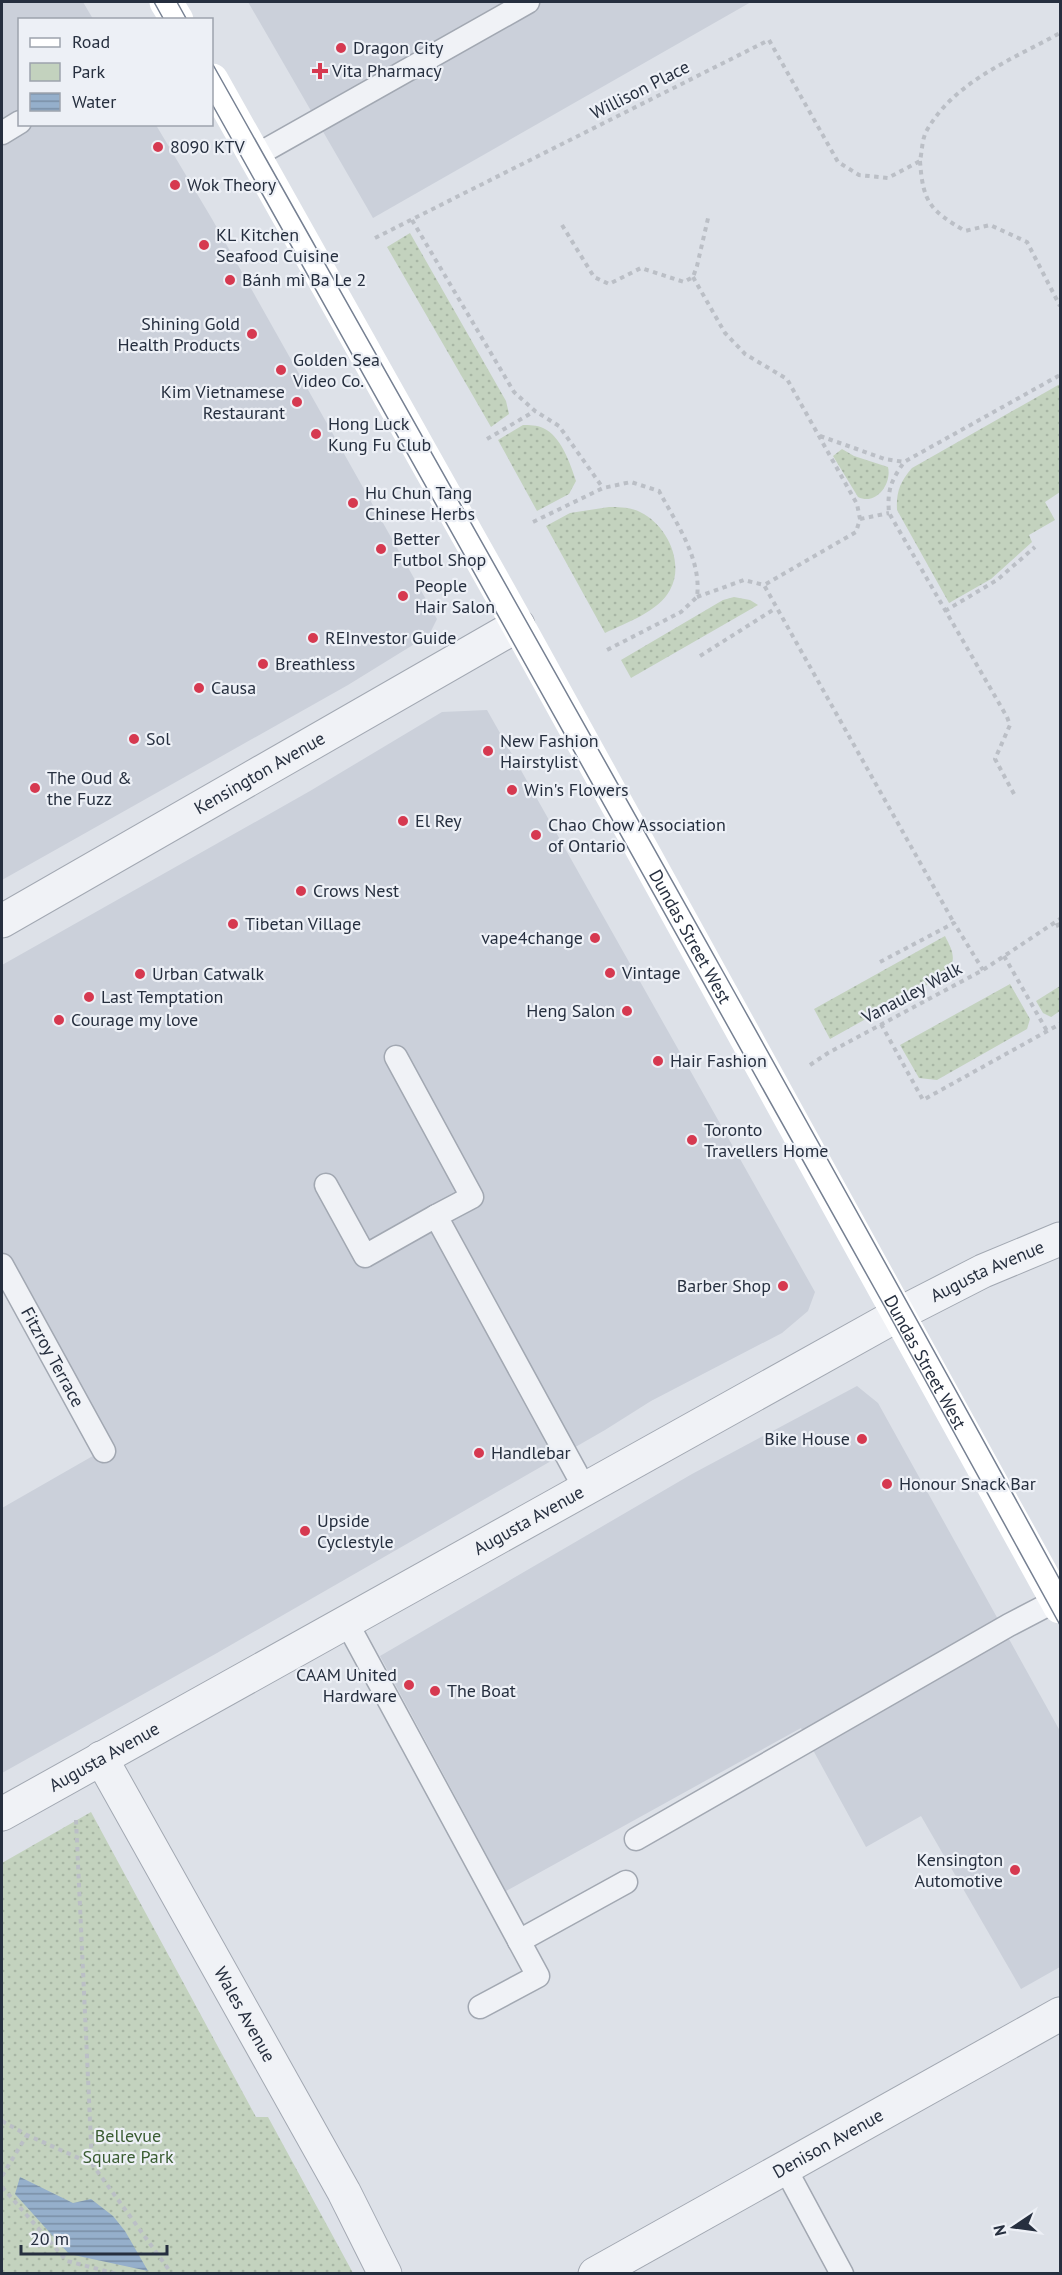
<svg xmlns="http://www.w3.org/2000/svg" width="1062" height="2275" font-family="'PT Sans',sans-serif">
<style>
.built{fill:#cbd0da}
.green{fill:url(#green-dots)}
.water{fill:url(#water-rules)}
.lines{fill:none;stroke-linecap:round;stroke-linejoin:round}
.service-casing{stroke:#a2a8b2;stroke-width:25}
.minor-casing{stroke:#a2a8b2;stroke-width:35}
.path{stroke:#bbbfc6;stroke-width:4;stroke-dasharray:4.5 4.5;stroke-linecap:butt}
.service{stroke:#f0f2f6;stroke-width:22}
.minor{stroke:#f0f2f6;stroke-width:33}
.secondary{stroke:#fff;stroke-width:33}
.tram{stroke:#768092;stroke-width:1.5}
.poi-dot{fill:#d63950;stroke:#edf0f6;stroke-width:2}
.labels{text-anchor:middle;stroke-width:4.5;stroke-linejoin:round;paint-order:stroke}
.poi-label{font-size:18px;fill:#262f3f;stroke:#edf0f6;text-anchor:start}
.street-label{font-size:18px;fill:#262f3f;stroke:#edf0f6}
.park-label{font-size:18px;fill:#3a5c32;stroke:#edf0f6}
</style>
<defs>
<pattern id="green-dots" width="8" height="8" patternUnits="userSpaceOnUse" patternTransform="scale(1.5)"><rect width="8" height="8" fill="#c3d2be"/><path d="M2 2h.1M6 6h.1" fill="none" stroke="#a7b5a4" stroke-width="1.8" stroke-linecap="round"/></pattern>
<pattern id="water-rules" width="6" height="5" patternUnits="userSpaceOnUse" patternTransform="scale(1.5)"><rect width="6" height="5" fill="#95afcb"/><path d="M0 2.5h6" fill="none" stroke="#798fa6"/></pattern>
</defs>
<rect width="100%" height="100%" fill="#dde1e8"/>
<!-- built -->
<path class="built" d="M 2,2 L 83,2 L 93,19 L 20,20 L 20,124 L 156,125 L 212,219 L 437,619 L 429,635 L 348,685 L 2,880 Z
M 248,2 L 751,2 L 373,218 Z
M 487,710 L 815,1292 L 808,1311 L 782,1333 L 651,1401 L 605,1430 L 217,1653 L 2,1773 L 2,1508 L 98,1453 L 2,1282 L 2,965 L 310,791 L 442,712 Z
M 857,1386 L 878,1403 L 1060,1731 L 1060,1967 L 1021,1989 L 921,1816 L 866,1847 L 801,1728 L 506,1891 L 380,1656 L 692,1474 Z"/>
<!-- green -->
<path class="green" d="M 410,233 L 506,401 L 509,414 L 491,427 L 387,247 Z
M 1060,384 L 1060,492 L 1045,502 L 1055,520 L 1029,535 L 1032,542 L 991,579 L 949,603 L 897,510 C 896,492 900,482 912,468 Z
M 523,425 C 529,425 537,425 543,428 C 561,436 570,463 576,481 L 569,494 L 537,511 L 498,440 Z
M 842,449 L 854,456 L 888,467 C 892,484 876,506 858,497 L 833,456 Z
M 609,507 C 619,507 630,507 640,512 C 667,525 685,563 670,590 C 659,611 626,623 605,633 L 546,526 L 570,513 Z
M 734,597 L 750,600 L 758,605 L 631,678 L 621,660 L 723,600 Z
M 945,936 C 952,950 957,958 948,973 L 830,1039 L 814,1009 Z
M 1010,984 L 1030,1019 L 1027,1029 L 937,1080 L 919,1078 L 900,1045 Z
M 1060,986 L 1060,1011 L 1051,1017 L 1043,1013 L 1036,1001 Z
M 91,1812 L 256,2117 L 268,2117 L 353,2273 L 2,2273 L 2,1863 Z"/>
<!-- water -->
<path class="water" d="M 20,2177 L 73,2203 L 91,2199 L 113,2216 L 125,2231 L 148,2271 L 69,2254 L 15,2194 Z"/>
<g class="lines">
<!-- service casing -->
<g class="service-casing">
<g id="service">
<path d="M 2,133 L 20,122"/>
<path d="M 255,156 L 528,2"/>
<path d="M 396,1057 L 472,1197 L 436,1216 L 585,1489"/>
<path d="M 326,1185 L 365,1256 L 436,1216"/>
<path id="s1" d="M 2,1265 L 104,1451"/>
<path d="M 347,1623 L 538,1976 L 480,2007"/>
<path d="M 636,1839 L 1009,1625 L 1057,1600"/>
<path d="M 519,1941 L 626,1882"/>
<path d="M 785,2168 L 842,2274"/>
</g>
</g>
<!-- minor casing -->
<g class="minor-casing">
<g id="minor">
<path id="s2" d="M 2,921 L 518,625"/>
<path id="s3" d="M 101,1758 L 344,2192 L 385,2274"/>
<path id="s4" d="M 2,1814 L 899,1314 L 983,1271 L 1060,1239"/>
<path id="s5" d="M 595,2274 L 1060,2014"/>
</g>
</g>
<!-- path -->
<path class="path" d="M 920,161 C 923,203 930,210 965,231 L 990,225 L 1027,242 L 1060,306
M 412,220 L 514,392 L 535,411 L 559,426 L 603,488
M 562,225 L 594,277 L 609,284 L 641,268 L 684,282 L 693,277 L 697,266 L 709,214
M 375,238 L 769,40 L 838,162 L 859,175 L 888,178 L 920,161 C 922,152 922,138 927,130 C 955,81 1013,59 1060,33
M 693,277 L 725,333 L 745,354 L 787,379 L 857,504 L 860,519 L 856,532 L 764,585
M 820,436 L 885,459 L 904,462
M 487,439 L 535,411
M 860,519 L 889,513
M 533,522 L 603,488 L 631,482 L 659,491 C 676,523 702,559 697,597 L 681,612 L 605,651
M 697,597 L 744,580 L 764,585 L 954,923
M 945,611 L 997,580 L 1035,547
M 700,656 L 776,608
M 1014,794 L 995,759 L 1010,725 L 1007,717 L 889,513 C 887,490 891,481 904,462 L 1060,375
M 1057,923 L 1060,931
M 1004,956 L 1047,1031
M 880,962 L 954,923 L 983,970
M 881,1024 L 923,1100 L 1060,1024
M 810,1065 L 828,1053 L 983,970 L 1060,919
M 76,1820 L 92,2164
M 2,2121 L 27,2135 L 92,2164 L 172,2274
M 2,2176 L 27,2135
M 2,2187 L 67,2261 L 117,2274"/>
<!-- service -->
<use href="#service" class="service"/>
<!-- minor -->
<use href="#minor" class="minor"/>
<!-- secondary -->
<g class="secondary">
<path d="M 166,2 L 177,20"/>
<path id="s6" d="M 212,80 L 518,625 L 1060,1607"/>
</g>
<!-- tram -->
<path class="tram" d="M 154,2 L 164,20
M 177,2 L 187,20
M 212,63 C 496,568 782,1072 1060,1580
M 212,104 L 891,1318 L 1060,1625"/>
</g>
<!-- markers -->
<g class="poi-dot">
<circle cx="341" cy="48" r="6"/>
<path d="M317 62h6v6h6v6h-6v6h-6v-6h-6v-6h6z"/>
<circle cx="158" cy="147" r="6"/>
<circle cx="175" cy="185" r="6"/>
<circle cx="204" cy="245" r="6"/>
<circle cx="230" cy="280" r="6"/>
<circle cx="252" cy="334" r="6"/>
<circle cx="281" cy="370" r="6"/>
<circle cx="297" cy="402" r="6"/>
<circle cx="316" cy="434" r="6"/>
<circle cx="353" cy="503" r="6"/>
<circle cx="381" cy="549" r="6"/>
<circle cx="403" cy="596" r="6"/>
<circle cx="313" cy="638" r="6"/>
<circle cx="263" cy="664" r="6"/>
<circle cx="199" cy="688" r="6"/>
<circle cx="134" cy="739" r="6"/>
<circle cx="488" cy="751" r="6"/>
<circle cx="35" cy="788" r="6"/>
<circle cx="512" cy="790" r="6"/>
<circle cx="403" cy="821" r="6"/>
<circle cx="536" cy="835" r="6"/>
<circle cx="301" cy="891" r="6"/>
<circle cx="233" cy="924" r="6"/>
<circle cx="595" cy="938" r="6"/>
<circle cx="610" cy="973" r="6"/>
<circle cx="140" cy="974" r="6"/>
<circle cx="89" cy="997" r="6"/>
<circle cx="627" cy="1011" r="6"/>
<circle cx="59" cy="1020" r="6"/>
<circle cx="658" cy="1061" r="6"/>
<circle cx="692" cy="1140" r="6"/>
<circle cx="783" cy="1286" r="6"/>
<circle cx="862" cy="1439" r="6"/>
<circle cx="479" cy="1453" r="6"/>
<circle cx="887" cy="1484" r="6"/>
<circle cx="305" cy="1531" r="6"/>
<circle cx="409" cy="1685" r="6"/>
<circle cx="435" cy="1691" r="6"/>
<circle cx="1015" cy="1870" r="6"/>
</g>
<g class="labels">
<!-- poi labels -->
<g class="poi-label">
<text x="353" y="54">Dragon City</text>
<text x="332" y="77">Vita Pharmacy</text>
<text x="170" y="153">8090 KTV</text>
<text x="187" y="191">Wok Theory</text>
<text x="216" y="241">KL Kitchen<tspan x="216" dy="21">Seafood Cuisine</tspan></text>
<text x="242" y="286">Bánh mì Ba Le 2</text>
<text x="240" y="330" text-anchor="end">Shining Gold<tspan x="240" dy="21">Health Products</tspan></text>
<text x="293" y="366">Golden Sea<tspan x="293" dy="21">Video Co.</tspan></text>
<text x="285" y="398" text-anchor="end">Kim Vietnamese<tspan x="285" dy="21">Restaurant</tspan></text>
<text x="328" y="430">Hong Luck<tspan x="328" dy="21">Kung Fu Club</tspan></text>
<text x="365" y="499">Hu Chun Tang<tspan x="365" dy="21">Chinese Herbs</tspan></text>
<text x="393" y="545">Better<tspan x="393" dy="21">Futbol Shop</tspan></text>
<text x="415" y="592">People<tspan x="415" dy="21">Hair Salon</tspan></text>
<text x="325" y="644">REInvestor Guide</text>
<text x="275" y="670">Breathless</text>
<text x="211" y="694">Causa</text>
<text x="146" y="745">Sol</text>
<text x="500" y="747">New Fashion<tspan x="500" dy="21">Hairstylist</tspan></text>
<text x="47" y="784">The Oud &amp;<tspan x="47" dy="21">the Fuzz</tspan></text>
<text x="524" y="796">Win's Flowers</text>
<text x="415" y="827">El Rey</text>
<text x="548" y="831">Chao Chow Association<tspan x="548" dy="21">of Ontario</tspan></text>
<text x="313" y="897">Crows Nest</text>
<text x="245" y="930">Tibetan Village</text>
<text x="583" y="944" text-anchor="end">vape4change</text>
<text x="622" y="979">Vintage</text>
<text x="152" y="980">Urban Catwalk</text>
<text x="101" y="1003">Last Temptation</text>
<text x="615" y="1017" text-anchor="end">Heng Salon</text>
<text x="71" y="1026">Courage my love</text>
<text x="670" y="1067">Hair Fashion</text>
<text x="704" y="1136">Toronto<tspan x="704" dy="21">Travellers Home</tspan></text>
<text x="771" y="1292" text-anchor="end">Barber Shop</text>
<text x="850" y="1445" text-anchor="end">Bike House</text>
<text x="491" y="1459">Handlebar</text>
<text x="899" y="1490">Honour Snack Bar</text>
<text x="317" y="1527">Upside<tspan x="317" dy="21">Cyclestyle</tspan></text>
<text x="397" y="1681" text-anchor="end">CAAM United<tspan x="397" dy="21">Hardware</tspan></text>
<text x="447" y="1697">The Boat</text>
<text x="1003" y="1866" text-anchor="end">Kensington<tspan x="1003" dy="21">Automotive</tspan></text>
</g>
<!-- street labels -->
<g class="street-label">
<text transform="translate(640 90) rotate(-27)" y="6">Willison Place</text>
<text dy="6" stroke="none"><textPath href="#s2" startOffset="297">Kensington Avenue</textPath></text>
<text dy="6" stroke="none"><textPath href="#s6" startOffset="981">Dundas Street West</textPath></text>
<text transform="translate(912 993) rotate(-28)" y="6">Vanauley Walk</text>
<text dy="6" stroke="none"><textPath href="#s4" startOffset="1125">Augusta Avenue</textPath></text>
<text dy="6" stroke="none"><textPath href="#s1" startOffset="105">Fitzroy Terrace</textPath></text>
<text dy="6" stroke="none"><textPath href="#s6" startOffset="1467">Dundas Street West</textPath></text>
<text dy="6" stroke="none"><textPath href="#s4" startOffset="603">Augusta Avenue</textPath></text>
<text dy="6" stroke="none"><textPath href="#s4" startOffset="117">Augusta Avenue</textPath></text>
<text dy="6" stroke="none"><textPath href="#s3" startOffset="294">Wales Avenue</textPath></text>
<text dy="6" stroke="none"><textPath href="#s5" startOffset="267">Denison Avenue</textPath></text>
</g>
<!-- park labels -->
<g class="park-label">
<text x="128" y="2142">Bellevue<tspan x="128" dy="21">Square Park</tspan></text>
</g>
</g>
<!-- border -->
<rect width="1062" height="2275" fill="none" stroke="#262f3f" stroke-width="6"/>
<!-- legend -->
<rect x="18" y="18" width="195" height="108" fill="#edf0f6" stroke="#9da3ad" stroke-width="1.5"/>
<rect x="30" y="38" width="30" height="9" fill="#ffffff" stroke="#9da3ad" stroke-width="1.5"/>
<text x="72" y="48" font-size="18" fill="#262f3f">Road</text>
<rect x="30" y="63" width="30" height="18" fill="#c3d2be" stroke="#9da3ad" stroke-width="1.5"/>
<text x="72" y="78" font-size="18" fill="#262f3f">Park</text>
<rect x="30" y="93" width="30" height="18" fill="url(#water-rules)" stroke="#9da3ad" stroke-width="1.5"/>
<text x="72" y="108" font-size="18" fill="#262f3f">Water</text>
<!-- north arrow -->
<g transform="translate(1014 2227) rotate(257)" stroke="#edf0f6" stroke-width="4.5" paint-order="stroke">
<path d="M0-4.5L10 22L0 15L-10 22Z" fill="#262f3f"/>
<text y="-9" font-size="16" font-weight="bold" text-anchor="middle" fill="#262f3f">N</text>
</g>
<!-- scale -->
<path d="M21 2245v9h146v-9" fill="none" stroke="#262f3f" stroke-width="3"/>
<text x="30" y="2245" font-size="18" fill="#262f3f" stroke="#edf0f6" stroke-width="4.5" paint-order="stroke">20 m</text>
</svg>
